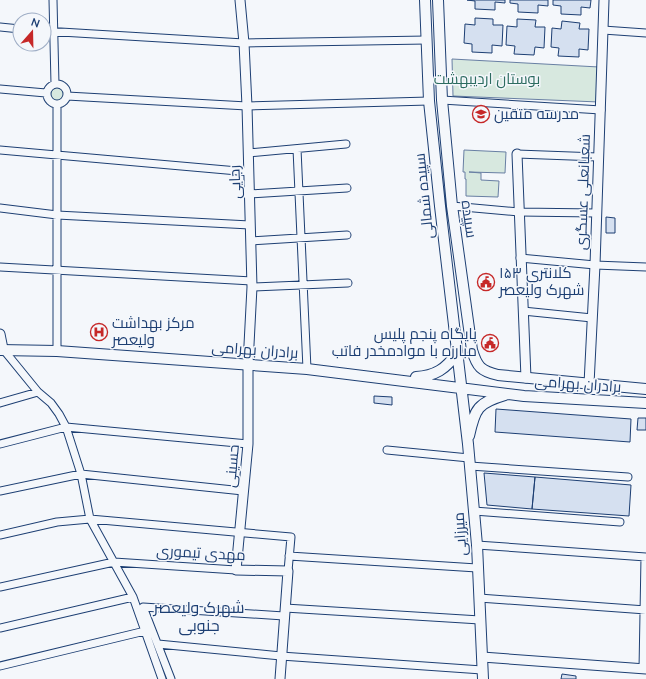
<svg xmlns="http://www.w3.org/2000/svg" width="646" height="679" font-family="Mulish,Cairo,sans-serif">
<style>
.green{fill:#d7e8df;stroke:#687fa3}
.building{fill:#d5e0f0;stroke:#1d3f73}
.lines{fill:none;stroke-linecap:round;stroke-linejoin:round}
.minor-casing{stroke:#1d3f73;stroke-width:9}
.tertiary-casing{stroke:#1d3f73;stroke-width:11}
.secondary-casing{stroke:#1d3f73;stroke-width:12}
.minor{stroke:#f4f7fb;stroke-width:7}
.tertiary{stroke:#f4f7fb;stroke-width:9}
.secondary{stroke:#f4f7fb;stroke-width:10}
.labels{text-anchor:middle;stroke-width:3;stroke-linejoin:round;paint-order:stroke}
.park-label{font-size:15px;fill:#2c6c60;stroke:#f4f7fb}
.poi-label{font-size:15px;fill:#1d3f73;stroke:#f4f7fb;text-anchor:start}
.street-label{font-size:15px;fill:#1d3f73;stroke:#f4f7fb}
.neighbourhood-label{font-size:16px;fill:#1d3f73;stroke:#f4f7fb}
</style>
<rect width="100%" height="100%" fill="#f4f7fb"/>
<!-- green -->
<path class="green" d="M 452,59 L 599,67 L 599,102 L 453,96 Z
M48 95a9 9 0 1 1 18 0a9 9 0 1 1-18 0Z
M 464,150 L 506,152 L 505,173 L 469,172 L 481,173 L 481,180 L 499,181 L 498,197 L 466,196 L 466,179 L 465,179 L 465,172 L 463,172 Z"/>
<!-- building -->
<path class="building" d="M 467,0 L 505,0 L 505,3 L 495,2 L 495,10 L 475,9 L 475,1 Z
M 510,0 L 548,0 L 548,6 L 538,5 L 538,13 L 518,12 L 518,4 L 510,3 Z
M 553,0 L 591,0 L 590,8 L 581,7 L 581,15 L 561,14 L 561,6 L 553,5 Z
M 475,18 L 493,19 L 493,25 L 503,25 L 502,46 L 492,45 L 492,53 L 472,52 L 472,44 L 464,43 L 465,24 L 475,25 Z
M 517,19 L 536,20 L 535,27 L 545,27 L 544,48 L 535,47 L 534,55 L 514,54 L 515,46 L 506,45 L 507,26 L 517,27 Z
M 562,21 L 580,23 L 579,29 L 589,29 L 588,50 L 579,49 L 579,57 L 558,56 L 559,48 L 551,47 L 552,28 L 561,29 Z
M 606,217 L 615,218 L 615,233 L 606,233 Z
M 374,396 L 392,397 L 392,405 L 374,403 Z
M 496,409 L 631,419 L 630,442 L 495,432 Z
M 638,418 L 646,418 L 646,430 L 637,430 Z
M 484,473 L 535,477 L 532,509 L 487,505 Z
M 535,477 L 631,485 L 629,516 L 532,509 Z
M 562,674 L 576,676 L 576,679 L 561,679 Z"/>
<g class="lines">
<!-- minor casing -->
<g class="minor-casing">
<path id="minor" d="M 53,0 L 55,84
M 0,27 L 20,29
M 603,30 L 646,33
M 44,31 L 244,43 L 427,40
M47 94a10 10 0 1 1 20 0a10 10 0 1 1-20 0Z
M 0,89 L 46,93
M 67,96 L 247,106 L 429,101
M 442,100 L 601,110
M 57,105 L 57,351
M 297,149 L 307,369
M 0,150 L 249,172
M 248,153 L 346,144
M 517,154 L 598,157
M 249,194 L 347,188
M 452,206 L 519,212 L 596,213
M 0,208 L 57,215 L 250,225
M 251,241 L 347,235
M 520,258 L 595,265 L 646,267
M 0,267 L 252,281
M 252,287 L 348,283
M 523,311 L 592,318
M 3,349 L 38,392 L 51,403 L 59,414 L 66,427 L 81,474 L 90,519 L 133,597 L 162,679
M 0,403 L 38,392
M 0,444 L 66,427 L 248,444
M 387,450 L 469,458
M 470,466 L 628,477
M 0,491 L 81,474 L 243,491
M 474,511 L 620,522
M 0,535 L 57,522 L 90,519 L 291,537 L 288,571
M 477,545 L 646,557
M 289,556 L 477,568
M 0,587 L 114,562 L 236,570
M 479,598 L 646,610
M 285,608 L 480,620
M 0,628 L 133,597
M 158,644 L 281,656 L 482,670
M 0,666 L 145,631
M 643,669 L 645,557
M 171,679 L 143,607 L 284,616"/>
</g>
<!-- tertiary casing -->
<g class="tertiary-casing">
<path id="tertiary" d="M 240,0 L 244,43 L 247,106 L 252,287 L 248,364 L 248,444 L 236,570 L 288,571 L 280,679
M 517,154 L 526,378
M 0,334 L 3,349
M 589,384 L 595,265 L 604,0
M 482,657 L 646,669"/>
</g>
<!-- secondary casing -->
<g class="secondary-casing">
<path id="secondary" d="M 425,0 L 429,101 L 440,206 L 468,444 L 477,545 L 483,679
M 438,0 L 442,100 L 452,206 L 472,350 C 477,367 481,371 498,375 L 646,389
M 0,350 L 57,351 L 307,369 L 524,396 L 646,403
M 416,377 C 435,376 446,369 457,353
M 469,436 C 475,408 478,403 505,395"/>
</g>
<!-- minor -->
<use href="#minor" class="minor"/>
<!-- tertiary -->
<use href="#tertiary" class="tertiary"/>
<!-- secondary -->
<use href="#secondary" class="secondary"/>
</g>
<!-- icons -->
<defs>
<g id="school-ring" transform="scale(0.9)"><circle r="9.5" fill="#f4f7fb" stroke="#c62828" stroke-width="1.5"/><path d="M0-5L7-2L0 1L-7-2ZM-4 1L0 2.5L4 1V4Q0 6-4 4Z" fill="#c62828"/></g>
<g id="civic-ring" transform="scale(0.9)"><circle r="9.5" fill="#f4f7fb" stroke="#c62828" stroke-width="1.5"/><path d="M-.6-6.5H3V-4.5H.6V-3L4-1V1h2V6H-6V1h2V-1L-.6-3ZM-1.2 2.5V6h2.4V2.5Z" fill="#c62828"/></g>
<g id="hospital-ring" transform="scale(0.9)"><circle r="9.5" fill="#f4f7fb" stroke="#c62828" stroke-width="1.5"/><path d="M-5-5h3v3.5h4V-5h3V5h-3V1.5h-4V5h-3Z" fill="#c62828"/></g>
</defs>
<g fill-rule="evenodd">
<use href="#school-ring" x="481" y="114"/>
<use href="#civic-ring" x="486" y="282"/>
<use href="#hospital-ring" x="99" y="332"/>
<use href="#civic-ring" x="490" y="343"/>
</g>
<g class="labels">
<!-- park labels -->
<g class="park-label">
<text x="487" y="84">بوستان اردیبهشت</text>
</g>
<!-- poi labels -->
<g class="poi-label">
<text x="494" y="119">مدرسه متقین</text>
<text x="499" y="278">کلانتری ۱۵۳<tspan x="499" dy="17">شهرک ولیعصر</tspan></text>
<text x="112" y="328">مرکز بهداشت<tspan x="112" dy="17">ولیعصر</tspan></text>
<text x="477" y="339" text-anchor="end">پایگاه پنجم پلیس<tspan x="477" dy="17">مبارزه با موادمخدر فاتب</tspan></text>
</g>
<!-- street labels -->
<g class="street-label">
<text transform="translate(235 182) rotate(-92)" y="5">رجایی</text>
<text transform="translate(583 192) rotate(-88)" y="5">شعبانعلی عسگری</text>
<text transform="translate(424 196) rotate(-96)" y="5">سپیده شمالی</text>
<text transform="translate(469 219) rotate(82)" y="5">سپیده</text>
<text transform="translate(255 350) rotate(4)" y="5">برادران بهرامی</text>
<text transform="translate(578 384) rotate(4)" y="5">برادران بهرامی</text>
<text transform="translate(232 466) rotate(-85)" y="5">حسینی</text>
<text transform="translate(460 534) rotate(-94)" y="5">میرزایی</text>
<text transform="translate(201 553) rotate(3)" y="5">مهدی تیموری</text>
</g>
<!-- neighbourhood labels -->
<g class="neighbourhood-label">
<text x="199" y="613">شهرک ولیعصر<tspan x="199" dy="18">جنوبی</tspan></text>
</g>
</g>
<!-- north arrow -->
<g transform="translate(32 32) rotate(20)"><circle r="19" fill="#f4f7fb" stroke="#9eadc5"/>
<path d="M0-3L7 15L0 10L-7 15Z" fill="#c62828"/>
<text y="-6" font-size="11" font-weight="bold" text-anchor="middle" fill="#1d3f73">N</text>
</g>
</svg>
